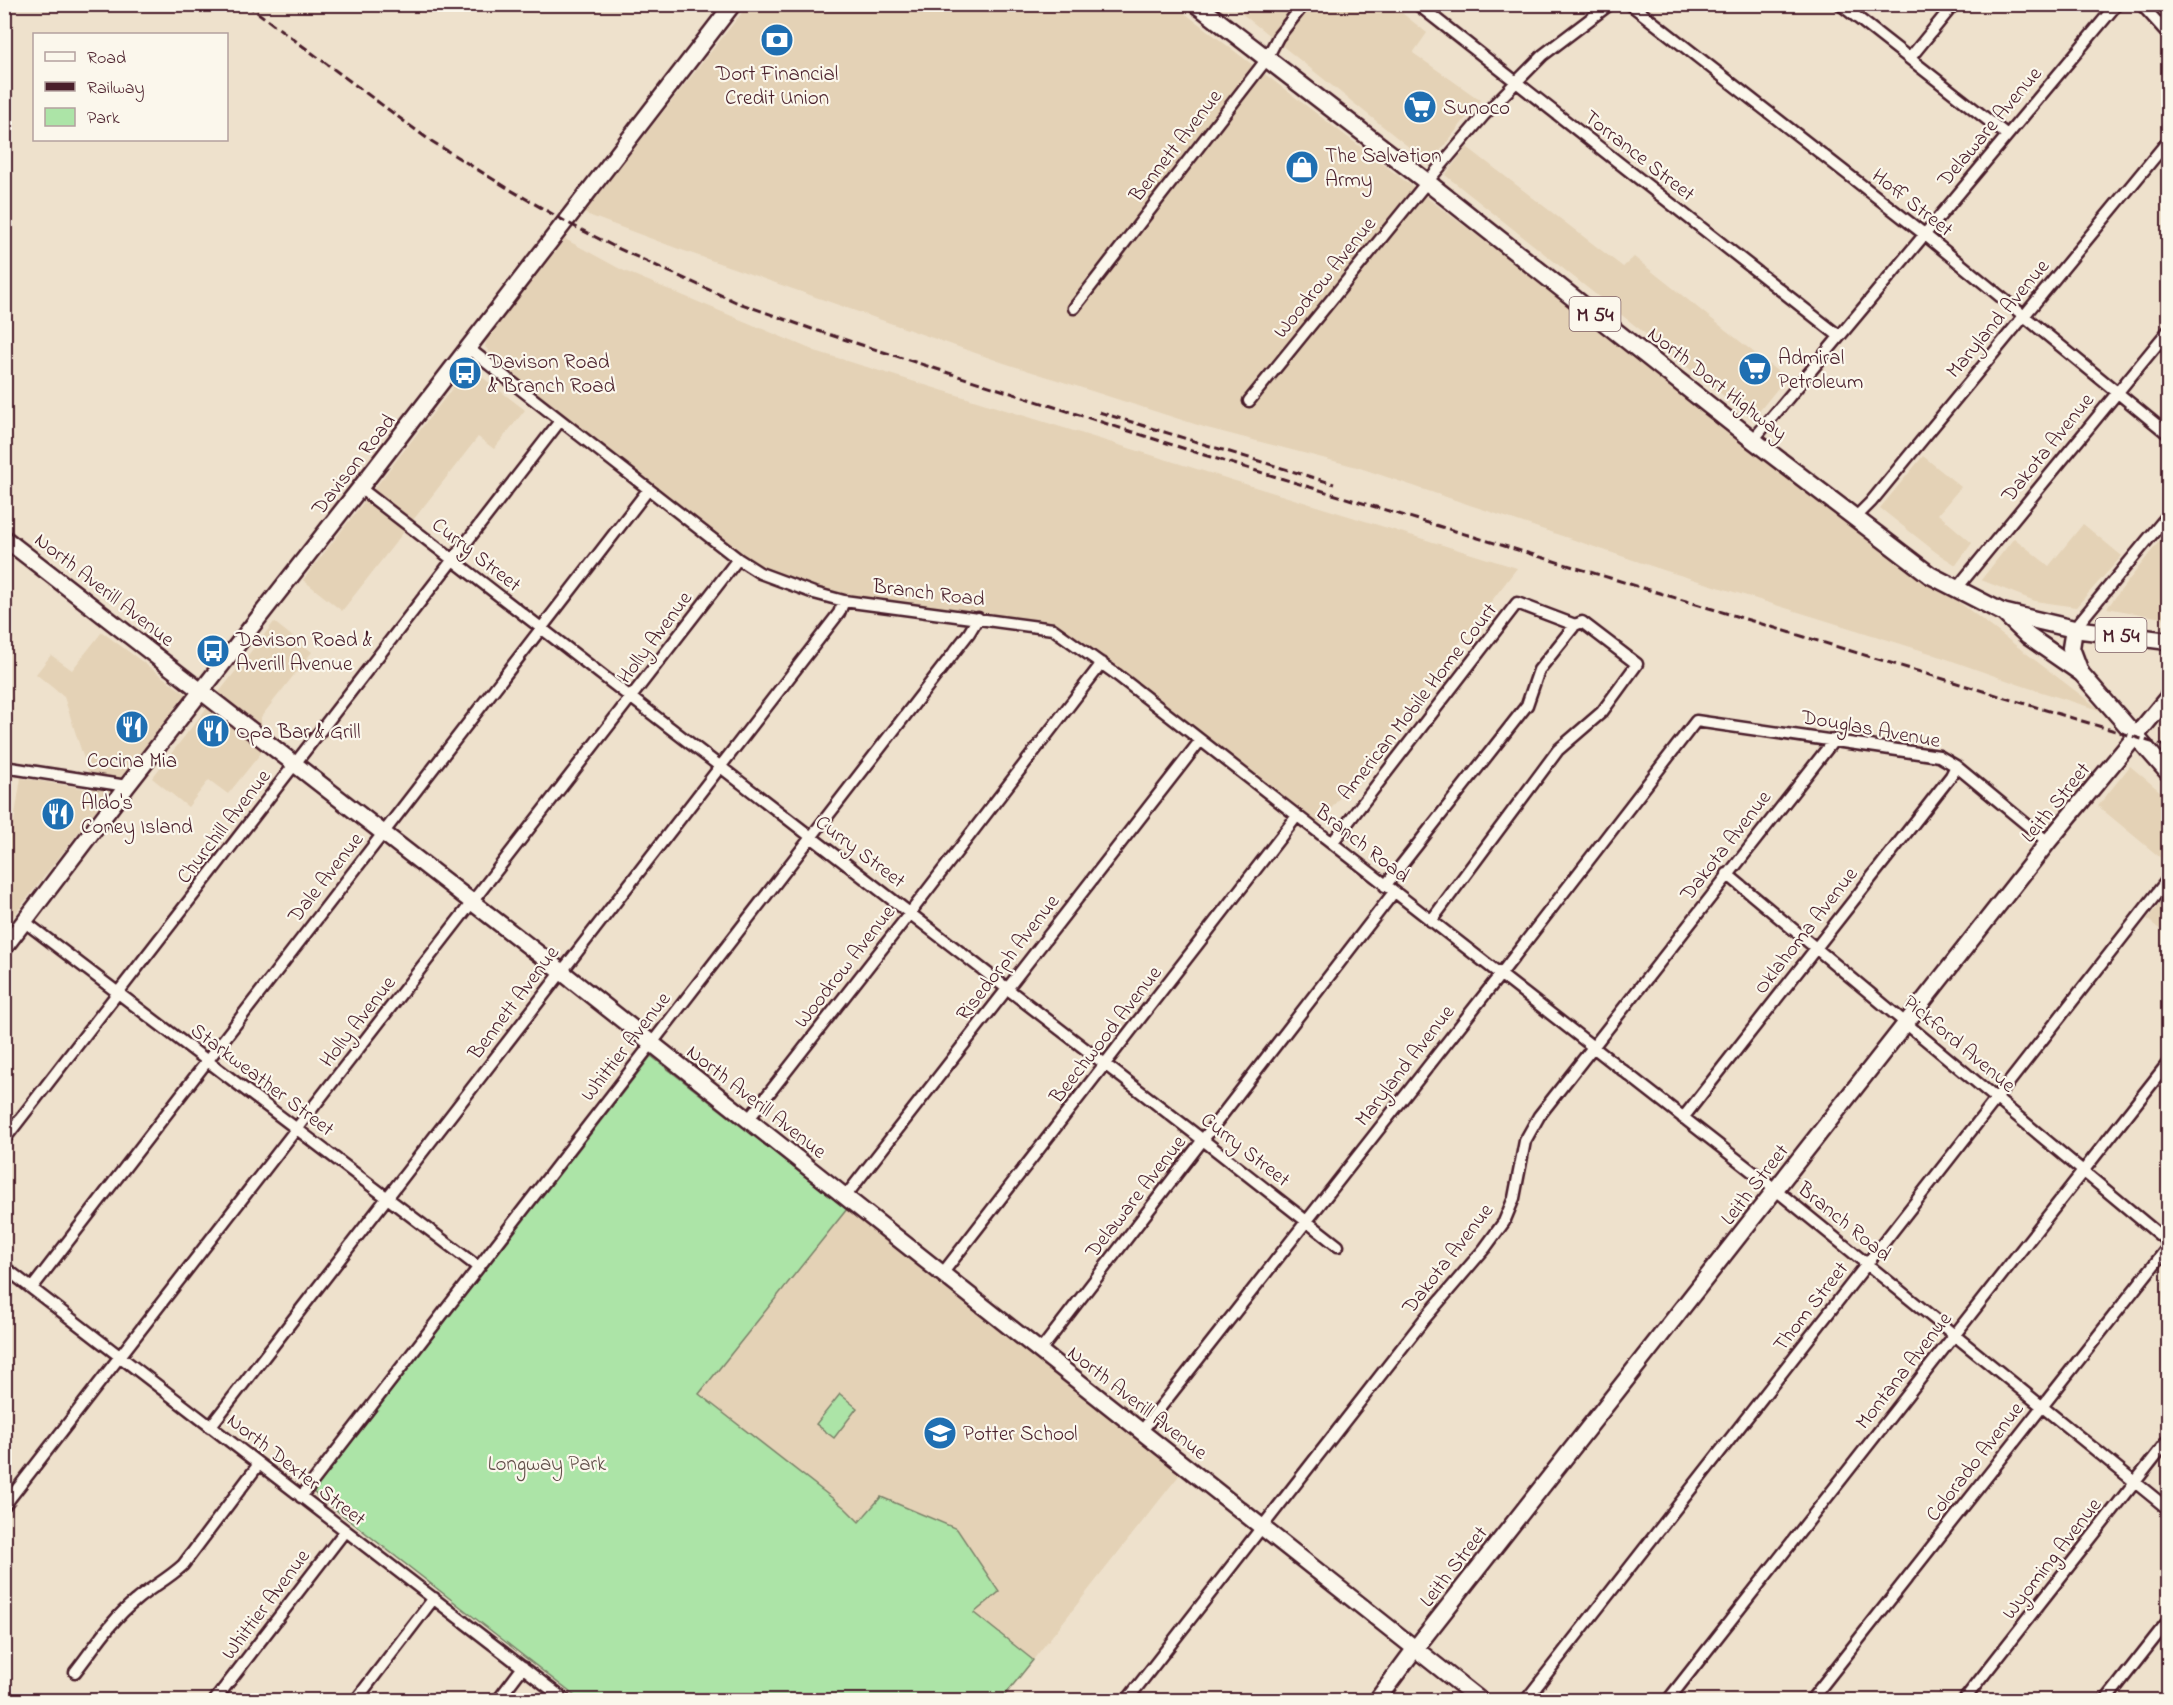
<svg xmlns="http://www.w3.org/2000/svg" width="2173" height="1705" font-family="'Indie Flower',sans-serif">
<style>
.built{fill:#e4d2b6}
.green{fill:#ace4a7;stroke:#7b8269;stroke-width:1.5}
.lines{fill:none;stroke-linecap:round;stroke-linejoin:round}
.street-casing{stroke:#4a1f2b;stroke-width:15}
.secondary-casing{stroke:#4a1f2b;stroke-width:20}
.primary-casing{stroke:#4a1f2b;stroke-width:21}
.street{stroke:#fbf7ec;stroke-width:10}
.secondary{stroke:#fbf7ec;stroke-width:15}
.primary{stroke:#fbf7ec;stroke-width:16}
.rail{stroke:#4a1f2b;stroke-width:3;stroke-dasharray:9 4.5;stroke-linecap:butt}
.labels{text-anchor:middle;stroke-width:4.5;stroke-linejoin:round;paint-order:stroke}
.shield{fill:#fbf7ec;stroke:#7f6065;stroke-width:1.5}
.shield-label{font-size:20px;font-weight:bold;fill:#4a1f2b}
.poi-label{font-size:21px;fill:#4a1f2b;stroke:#fbf7ec;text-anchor:start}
.street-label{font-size:21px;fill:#4a1f2b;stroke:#fbf7ec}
.park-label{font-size:21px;fill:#62504a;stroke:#fbf7ec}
</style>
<rect width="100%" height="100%" fill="#eee1cc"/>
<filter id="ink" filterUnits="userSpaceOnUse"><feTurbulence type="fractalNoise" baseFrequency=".0167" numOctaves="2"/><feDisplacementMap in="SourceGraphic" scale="12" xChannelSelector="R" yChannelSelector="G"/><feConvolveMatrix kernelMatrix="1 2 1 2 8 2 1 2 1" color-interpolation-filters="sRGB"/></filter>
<g filter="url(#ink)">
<!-- built -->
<path class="built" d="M 748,5 L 1174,5 L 2102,711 L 2023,686 L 1930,653 L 1657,568 L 1357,467 L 1207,428 L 1004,363 L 676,248 L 583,213 Z
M 1231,5 L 1392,5 L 1427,33 L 1413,53 L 1480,100 L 1430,164 Z
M 1467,147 L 1623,267 L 1634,257 L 1786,378 L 1753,419 L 1445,175 Z
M 565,239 L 622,270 L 815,351 L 1517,568 L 1317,827 L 1199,736 L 1082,642 L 1061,629 L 1050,624 L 1027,620 L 837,593 L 808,586 L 789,579 L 754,562 L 699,524 L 518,381 L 485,347 L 487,338 Z
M 469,367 L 525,410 L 494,449 L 478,437 L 342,611 L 303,580 Z
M 1923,456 L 1961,487 L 1938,514 L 1972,543 L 1956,565 L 1937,553 L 1880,508 Z
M 2083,524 L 2122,556 L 2076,607 L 2035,601 L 1981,580 L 2014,538 L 2049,566 Z
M 2168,530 L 2168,619 L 2107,608 L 2139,567 Z
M 274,622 L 312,652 L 261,717 L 261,753 L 228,794 L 209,780 L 188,807 L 152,778 Z
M 102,632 L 186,694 L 5,927 L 5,834 L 14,821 L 21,778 L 94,790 L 64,697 L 36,674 L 51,655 L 72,670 Z
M 2130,766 L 2168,798 L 2168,864 L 2098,806 Z
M 2168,894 L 2168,936 L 2147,919 Z
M 847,1209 L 1181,1473 L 1033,1660 L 698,1394 Z"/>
<!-- green -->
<path class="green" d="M 651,1056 L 847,1209 L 699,1394 L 845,1508 L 859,1522 L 881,1497 L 957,1529 L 999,1592 L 974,1613 L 1033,1660 L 1001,1700 L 580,1700 L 313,1492 Z
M 840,1394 L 857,1408 L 834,1438 L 816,1424 Z"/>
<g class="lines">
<!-- street casing -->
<g class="street-casing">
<path id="street" d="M 1417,4 L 1839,336
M 1630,4 L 1924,234 L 2168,434
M 1840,4 L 2007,135
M 2141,4 L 2168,34
M 1910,58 L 1954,4
M 1074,308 L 1266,60 L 1278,37 L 1304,4
M 468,348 L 738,559 L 760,573 L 814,593 L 844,601 L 1053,629 L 1116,674 L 1776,1190 L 2168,1509
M 1249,401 L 1427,182 L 1484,115 L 1543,55 L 1610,4
M 1753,440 L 2117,4
M 360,488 L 1203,1140 L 1338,1246
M 1855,518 L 1871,502 L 2168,141
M 1957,588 L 2168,331
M 2074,629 L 2168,515
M 4,767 L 127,786
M 1332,843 L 1517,603 L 1575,625
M 1727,874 L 2168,1242
M 1385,886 L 1527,705 L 1539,670 L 1575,625 L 1582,622 L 1637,664 L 1602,712 L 1558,750 L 1431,921
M 25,922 L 478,1267
M 1683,1118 L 1951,776 L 1956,766
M 748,1120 L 910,913 L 1102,663
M 4,1140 L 560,421
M 845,1197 L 1200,741
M 4,1267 L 565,1700
M 942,1274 L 1297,816
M 32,1288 L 648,490
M 1040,1351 L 1394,892
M 210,1427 L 839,613 L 844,601
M 1141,1432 L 1500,975 L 1696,721 L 1939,756 L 1956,766 L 2048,842
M 301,1497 L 969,633 L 978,618
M 4,1506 L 738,559
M 75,1672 C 94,1648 111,1620 135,1601 C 150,1588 168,1579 183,1565 L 259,1464
M 215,1700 L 345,1531
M 356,1700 L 434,1598
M 498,1700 L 523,1667
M 1127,1700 L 1426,1317 L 1485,1248 L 1504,1222 L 1514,1198 L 1525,1141 L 1539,1116 L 1834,740
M 1526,1700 L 2168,879
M 1668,1700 L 2168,1063
M 1811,1700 L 2168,1247
M 1964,1700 L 2168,1440
M 2106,1700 L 2168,1621"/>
</g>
<!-- secondary casing -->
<g class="secondary-casing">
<path id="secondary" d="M 4,538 L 553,965 L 1480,1700
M 2080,672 L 2168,773
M 4,948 L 127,786 L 360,488 L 733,4
M 1377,1700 L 1414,1650 L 2048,842 L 2168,697"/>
</g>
<!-- primary casing -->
<g class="primary-casing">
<path id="primary" d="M 1196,4 L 1427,182 L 1753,440 L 1930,575 L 2002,612 L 2074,629 L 2168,641
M 2003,612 L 2028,636 L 2080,672
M 2074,629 L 2071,648 L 2080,672"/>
</g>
<!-- street -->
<use href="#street" class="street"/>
<!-- secondary -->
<use href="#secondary" class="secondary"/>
<!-- primary -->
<use href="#primary" class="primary"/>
<!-- rail -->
<path class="rail" d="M 246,4 L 428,139 L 509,189 L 566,222 L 615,247 L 736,302 L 812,329 L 1204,455 L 2168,747
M 1099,412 L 1334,484"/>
</g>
</g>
<!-- icons -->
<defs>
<g id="bank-disc" transform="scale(1.725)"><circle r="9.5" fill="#1f6fb2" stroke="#fbf7ec"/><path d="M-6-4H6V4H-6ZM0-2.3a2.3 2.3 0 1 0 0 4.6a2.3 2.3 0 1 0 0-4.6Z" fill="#fff"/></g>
<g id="supermarket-disc" transform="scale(1.725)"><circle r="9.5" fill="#1f6fb2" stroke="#fbf7ec"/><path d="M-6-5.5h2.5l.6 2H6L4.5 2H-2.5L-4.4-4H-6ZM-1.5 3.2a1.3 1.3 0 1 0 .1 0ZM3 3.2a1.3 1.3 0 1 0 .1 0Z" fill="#fff"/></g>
<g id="shop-disc" transform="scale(1.725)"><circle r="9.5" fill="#1f6fb2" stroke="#fbf7ec"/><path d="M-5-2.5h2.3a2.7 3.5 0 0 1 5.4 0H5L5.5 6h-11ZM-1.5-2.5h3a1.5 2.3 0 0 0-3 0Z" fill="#fff"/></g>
<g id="bus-disc" transform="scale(1.725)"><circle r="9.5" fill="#1f6fb2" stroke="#fbf7ec"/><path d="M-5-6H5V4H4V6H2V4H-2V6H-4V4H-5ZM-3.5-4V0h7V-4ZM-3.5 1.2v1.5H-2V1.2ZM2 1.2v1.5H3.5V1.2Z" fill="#fff"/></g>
<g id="restaurant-disc" transform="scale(1.725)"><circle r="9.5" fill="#1f6fb2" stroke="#fbf7ec"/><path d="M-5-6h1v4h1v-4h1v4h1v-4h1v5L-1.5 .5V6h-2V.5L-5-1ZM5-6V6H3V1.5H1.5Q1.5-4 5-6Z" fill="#fff"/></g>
<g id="school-disc" transform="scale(1.725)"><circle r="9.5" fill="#1f6fb2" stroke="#fbf7ec"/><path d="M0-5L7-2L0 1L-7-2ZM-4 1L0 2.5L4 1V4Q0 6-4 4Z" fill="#fff"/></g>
</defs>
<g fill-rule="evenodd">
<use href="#bank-disc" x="777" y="40"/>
<use href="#supermarket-disc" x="1420" y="107"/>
<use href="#shop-disc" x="1302" y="167"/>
<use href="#supermarket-disc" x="1755" y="369"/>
<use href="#bus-disc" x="465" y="373"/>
<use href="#bus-disc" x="213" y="651"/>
<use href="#restaurant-disc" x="132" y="727"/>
<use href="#restaurant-disc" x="213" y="731"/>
<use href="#restaurant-disc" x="58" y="814"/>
<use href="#school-disc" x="940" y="1433"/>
</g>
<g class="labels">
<!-- shield labels -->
<g class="shield">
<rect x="1569.5" y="297" width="51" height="34" rx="4.5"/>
<rect x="2095.5" y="618" width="51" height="34" rx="4.5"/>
</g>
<g class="shield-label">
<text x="1595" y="321">M 54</text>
<text x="2121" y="642">M 54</text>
</g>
<!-- poi labels -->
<g class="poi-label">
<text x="777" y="80" text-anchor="middle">Dort Financial<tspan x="777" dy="24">Credit Union</tspan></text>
<text x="1443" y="114">Sunoco</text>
<text x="1325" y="162">The Salvation<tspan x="1325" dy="24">Army</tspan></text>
<text x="1778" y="364">Admiral<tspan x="1778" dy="24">Petroleum</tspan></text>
<text x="488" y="368">Davison Road<tspan x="488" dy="24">&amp; Branch Road</tspan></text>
<text x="236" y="646">Davison Road &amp;<tspan x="236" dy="24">Averill Avenue</tspan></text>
<text x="236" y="738">Opa Bar &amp; Grill</text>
<text x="132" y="767" text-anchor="middle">Cocina Mia</text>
<text x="81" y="809">Aldo's<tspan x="81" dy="24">Coney Island</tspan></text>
<text x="963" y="1440">Potter School</text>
</g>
<!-- street labels -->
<g class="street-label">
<text transform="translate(1989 126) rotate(-50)" y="7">Delaware Avenue</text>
<text transform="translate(1175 145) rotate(-52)" y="7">Bennett Avenue</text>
<text transform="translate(1640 155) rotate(38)" y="7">Torrance Street</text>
<text transform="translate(1913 202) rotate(38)" y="7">Hoff Street</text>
<text transform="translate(1324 277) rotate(-51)" y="7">Woodrow Avenue</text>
<text transform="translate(1997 318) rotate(-50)" y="7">Maryland Avenue</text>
<text transform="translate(1718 383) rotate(38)" y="7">North Dort Highway</text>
<text transform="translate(2047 447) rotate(-51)" y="7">Dakota Avenue</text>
<text transform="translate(353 464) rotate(-52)" y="7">Davison Road</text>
<text transform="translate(477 554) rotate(38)" y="7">Curry Street</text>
<text transform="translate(105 589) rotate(38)" y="7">North Averill Avenue</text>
<text transform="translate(929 592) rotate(7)" y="7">Branch Road</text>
<text transform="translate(654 637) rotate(-53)" y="7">Holly Avenue</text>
<text transform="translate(1417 701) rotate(-52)" y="7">American Mobile Home Court</text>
<text transform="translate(1871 728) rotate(10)" y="7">Douglas Avenue</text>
<text transform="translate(2055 802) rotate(-51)" y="7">Leith Street</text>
<text transform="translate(223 826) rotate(-52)" y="7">Churchill Avenue</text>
<text transform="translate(1363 843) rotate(38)" y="7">Branch Road</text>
<text transform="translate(1725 845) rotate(-52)" y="7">Dakota Avenue</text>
<text transform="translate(861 851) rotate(37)" y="7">Curry Street</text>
<text transform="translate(325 877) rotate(-52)" y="7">Dale Avenue</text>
<text transform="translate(1805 930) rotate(-52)" y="7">Oklahoma Avenue</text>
<text transform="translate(1007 957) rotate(-52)" y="7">Risedorph Avenue</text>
<text transform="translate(844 966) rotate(-52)" y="7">Woodrow Avenue</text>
<text transform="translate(513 1002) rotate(-53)" y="7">Bennett Avenue</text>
<text transform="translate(357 1021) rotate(-52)" y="7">Holly Avenue</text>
<text transform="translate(1105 1034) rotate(-52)" y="7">Beechwood Avenue</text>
<text transform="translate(1960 1043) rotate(40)" y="7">Pickford Avenue</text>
<text transform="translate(625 1046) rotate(-52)" y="7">Whittier Avenue</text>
<text transform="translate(1404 1065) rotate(-52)" y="7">Maryland Avenue</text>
<text transform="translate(263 1079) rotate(37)" y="7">Starkweather Street</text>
<text transform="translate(757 1101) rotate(38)" y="7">North Averill Avenue</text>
<text transform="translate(1246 1149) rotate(38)" y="7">Curry Street</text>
<text transform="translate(1754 1184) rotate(-52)" y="7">Leith Street</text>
<text transform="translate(1135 1196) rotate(-52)" y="7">Delaware Avenue</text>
<text transform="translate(1845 1221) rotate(39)" y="7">Branch Road</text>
<text transform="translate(1447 1258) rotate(-52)" y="7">Dakota Avenue</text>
<text transform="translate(1810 1306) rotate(-52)" y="7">Thom Street</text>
<text transform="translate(1903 1370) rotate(-52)" y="7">Montana Avenue</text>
<text transform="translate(1138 1402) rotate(38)" y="7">North Averill Avenue</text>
<text transform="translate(1974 1461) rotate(-52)" y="7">Colorado Avenue</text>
<text transform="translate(297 1469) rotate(38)" y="7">North Dexter Street</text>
<text transform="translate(2051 1558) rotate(-52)" y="7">Wyoming Avenue</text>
<text transform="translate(1453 1566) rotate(-52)" y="7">Leith Street</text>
<text transform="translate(265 1604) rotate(-53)" y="7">Whittier Avenue</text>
</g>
<!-- park labels -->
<g class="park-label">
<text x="547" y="1470">Longway Park</text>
</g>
</g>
<!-- margin -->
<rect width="2173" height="1705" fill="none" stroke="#fbf7ec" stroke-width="24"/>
<rect x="12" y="12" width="2149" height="1681" fill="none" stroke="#4a1f2b" stroke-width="2" filter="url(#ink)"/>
<!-- legend -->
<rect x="33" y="33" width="195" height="108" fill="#fbf7ec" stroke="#b4a19f" stroke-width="1.5"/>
<rect x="45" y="52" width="30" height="9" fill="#fbf7ec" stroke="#b4a19f" stroke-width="1.5"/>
<text x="87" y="63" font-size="18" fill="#4a1f2b">Road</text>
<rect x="45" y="82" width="30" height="9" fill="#4a1f2b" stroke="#b4a19f" stroke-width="1.5"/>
<text x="87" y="93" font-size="18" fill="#4a1f2b">Railway</text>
<rect x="45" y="108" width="30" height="18" fill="#ace4a7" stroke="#b4a19f" stroke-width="1.5"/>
<text x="87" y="123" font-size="18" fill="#4a1f2b">Park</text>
</svg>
